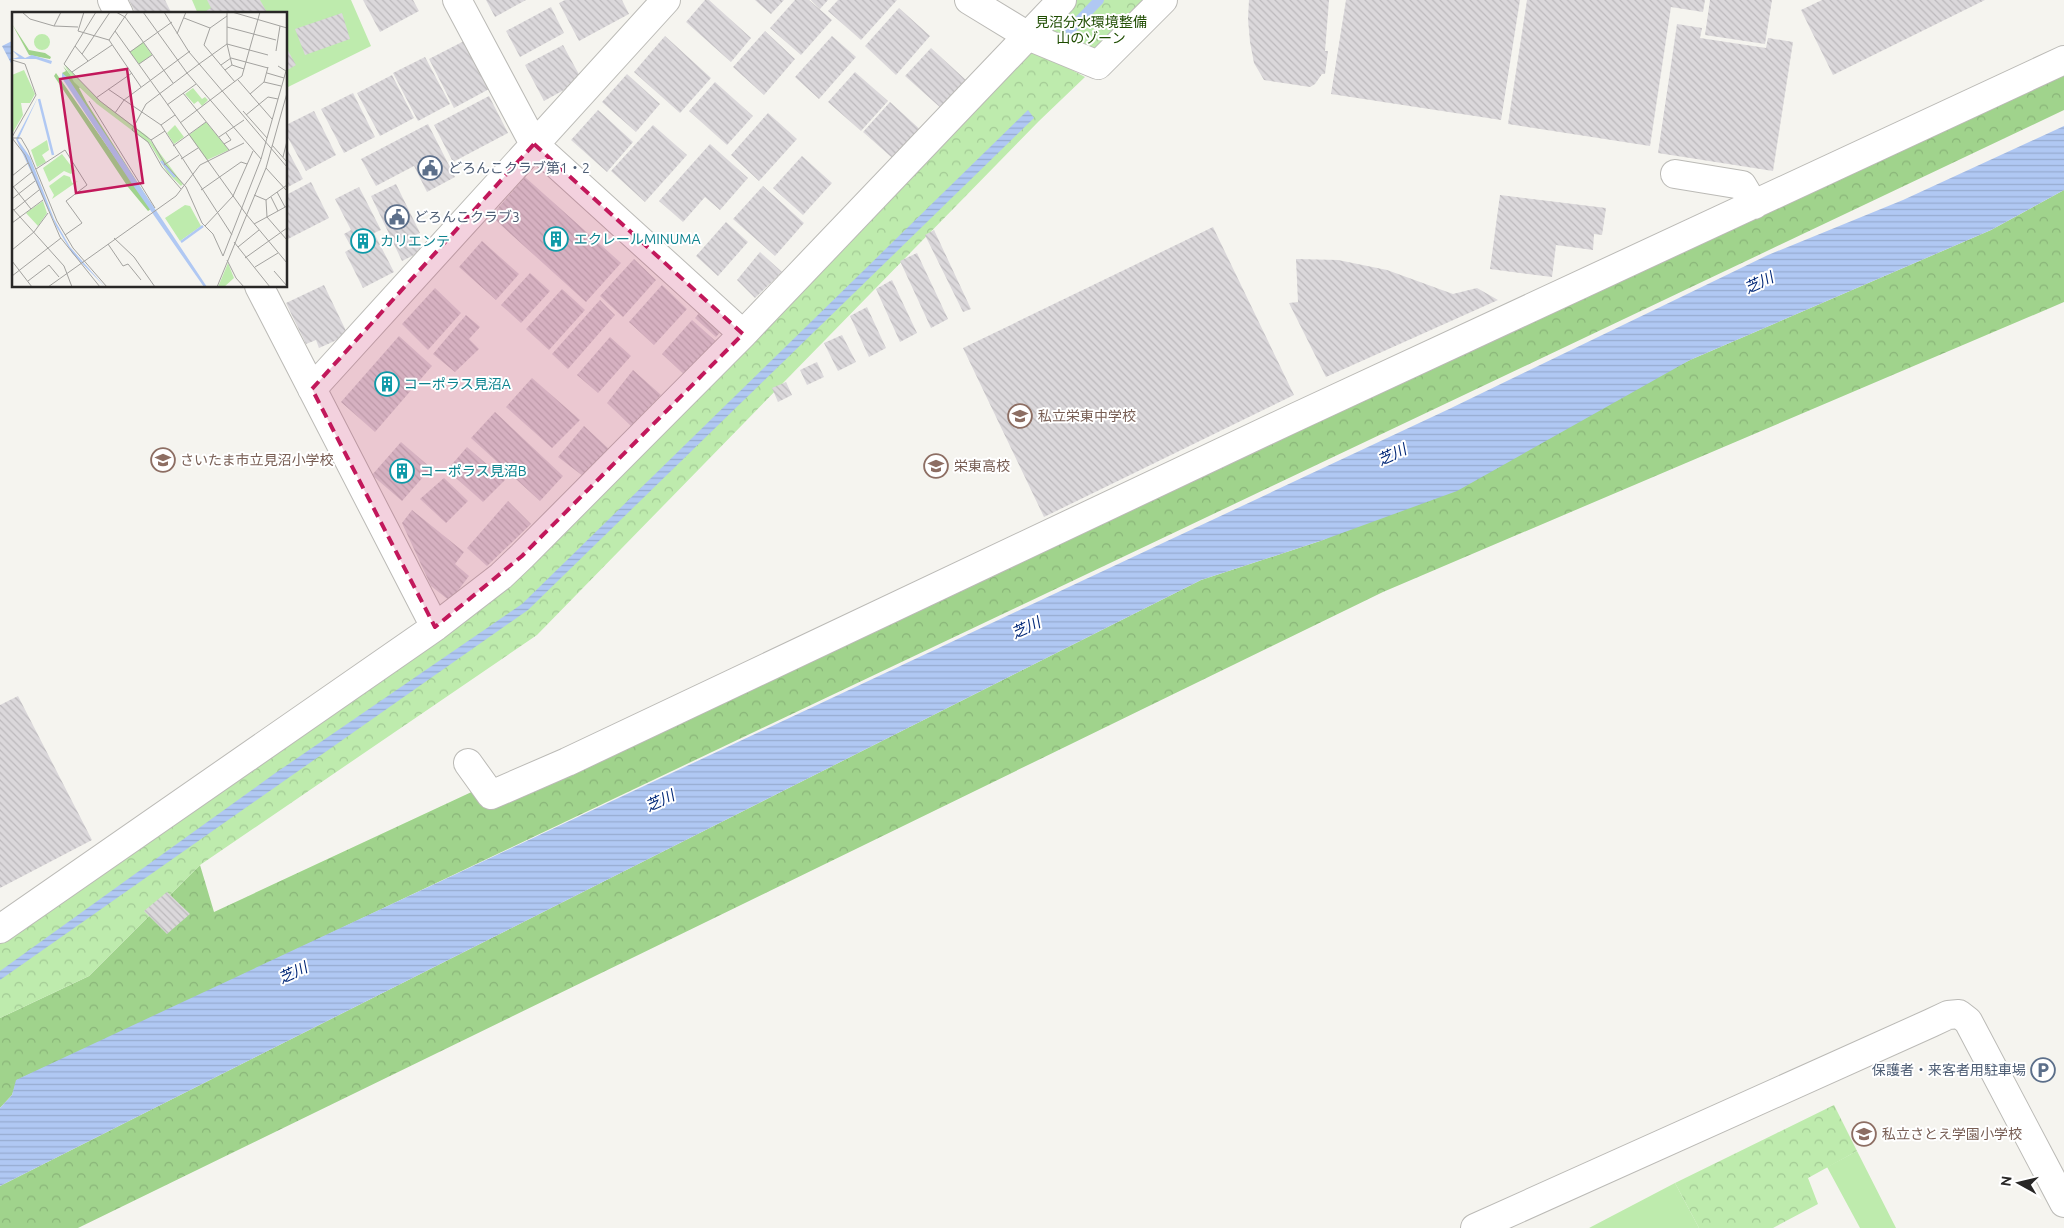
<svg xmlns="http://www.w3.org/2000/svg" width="2064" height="1228" font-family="Ubuntu,'Noto Sans JP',sans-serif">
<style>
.forest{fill:url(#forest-crowns)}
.park{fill:url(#park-crowns)}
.garden{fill:#beebad}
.water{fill:url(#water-rules)}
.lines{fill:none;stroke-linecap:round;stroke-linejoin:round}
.stream{stroke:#b0c8f3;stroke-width:10}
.building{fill:url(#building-back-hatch)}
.street-casing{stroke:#bbbab6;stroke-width:30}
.secondary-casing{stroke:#bbbab6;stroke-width:30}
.street{stroke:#fff;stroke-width:28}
.secondary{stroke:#fff;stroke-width:28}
.marked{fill:#c2185b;fill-opacity:0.2;stroke:#c2185b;stroke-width:4;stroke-dasharray:10 6;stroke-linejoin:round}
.labels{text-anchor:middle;stroke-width:4;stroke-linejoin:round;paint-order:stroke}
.park-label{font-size:14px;fill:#1e4c00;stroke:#fff}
.service-label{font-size:14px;fill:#4e5e75;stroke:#fff;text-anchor:start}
.culture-label{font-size:14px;fill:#0d838f;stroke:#fff;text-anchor:start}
.education-label{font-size:14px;fill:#785e54;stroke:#fff;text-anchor:start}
.water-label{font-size:15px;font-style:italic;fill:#042a79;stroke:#fff}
.inset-river{fill:none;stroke:#b0c8f3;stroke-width:2.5}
.inset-road{fill:none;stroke:#a3a29f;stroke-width:1}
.view{fill:#c2185b;fill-opacity:0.15;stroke:#c2185b;stroke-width:2.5}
.inset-edge{fill:none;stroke:#282726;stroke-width:2.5}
</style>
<defs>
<pattern id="forest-crowns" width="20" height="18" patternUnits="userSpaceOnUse" patternTransform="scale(1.25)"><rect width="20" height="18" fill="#a0d38c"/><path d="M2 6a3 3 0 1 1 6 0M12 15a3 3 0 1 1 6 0" fill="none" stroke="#8ab579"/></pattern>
<pattern id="park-crowns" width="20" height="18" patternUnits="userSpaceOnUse" patternTransform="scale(1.25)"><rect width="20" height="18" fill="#beebad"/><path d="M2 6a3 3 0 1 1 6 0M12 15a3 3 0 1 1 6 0" fill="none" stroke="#a3ca95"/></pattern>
<pattern id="water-rules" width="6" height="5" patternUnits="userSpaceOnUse" patternTransform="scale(1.25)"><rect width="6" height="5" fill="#b0c8f3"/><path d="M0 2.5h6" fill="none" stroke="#97acd0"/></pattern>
<pattern id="building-back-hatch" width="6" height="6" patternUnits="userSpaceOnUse" patternTransform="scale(1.25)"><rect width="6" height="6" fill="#dbd8db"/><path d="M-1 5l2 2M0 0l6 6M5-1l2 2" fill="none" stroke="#bcb9bc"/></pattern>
</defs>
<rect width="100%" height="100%" fill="#f5f4ef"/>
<!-- forest -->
<path class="forest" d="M 2064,70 L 2064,110 L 133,1027 L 17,1080 L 12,1095 L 0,1108 L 0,1018 L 89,976 L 200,865 L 214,912 L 478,789 Z
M 2064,190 L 2064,302 L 1383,592 L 78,1228 L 0,1228 L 0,1186 L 1201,580 L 1323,540 L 1690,360 L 1991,230 Z"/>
<!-- park -->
<path class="park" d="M 1062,0 L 1163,0 L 1098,65 L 1028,36 Z
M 1033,52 L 1050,58 L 1085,77 L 1039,121 L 537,635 L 200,865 L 89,976 L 0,1018 L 0,929 L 435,627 L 1025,55 Z
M 1834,1105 L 1857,1151 L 1808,1178 L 1818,1204 L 1773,1228 L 1699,1228 L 1675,1183 Z"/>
<!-- garden -->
<path class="garden" d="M 192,0 L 351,0 L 371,46 L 286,88 L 286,14 L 198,14 Z
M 1857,1151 L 1896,1228 L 1860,1228 L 1827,1167 Z
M 1675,1183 L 1699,1228 L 1589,1228 Z"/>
<!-- water -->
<path class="water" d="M 14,40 L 14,69 L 2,46 Z
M 1028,110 L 1034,118 L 528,610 L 0,980 L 0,971 L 274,774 L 522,604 Z
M 2064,126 L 2064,190 L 1991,230 L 1690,360 L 1457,491 L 1323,540 L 1201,580 L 0,1186 L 0,1108 L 12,1095 L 16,1080 L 1447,410 L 1768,255 L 1903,200 Z"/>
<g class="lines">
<!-- stream -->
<path class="stream" d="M 1070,30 L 1099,0"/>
</g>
<!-- building -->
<path class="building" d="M 129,0 L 165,0 L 172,14 L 136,14 Z
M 207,0 L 260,0 L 268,14 L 201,14 L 211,8 Z
M 363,0 L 413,0 L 419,11 L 380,32 Z
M 486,0 L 526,0 L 495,17 Z
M 565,0 L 622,0 L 629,14 L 579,41 L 559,3 Z
M 705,0 L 709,0 L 751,38 L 731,62 L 686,22 Z
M 755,0 L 784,0 L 771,14 Z
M 795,0 L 809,0 L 832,20 L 801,55 L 770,28 Z
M 811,0 L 828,0 L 820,9 Z
M 838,0 L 897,0 L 861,40 L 828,11 Z
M 1249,0 L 1329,0 L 1325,51 L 1328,51 L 1325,74 L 1322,74 L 1315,84 L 1310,87 L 1264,80 L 1254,63 L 1250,42 L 1248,19 Z
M 1346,0 L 1520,0 L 1501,120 L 1331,94 Z
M 1527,0 L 1705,0 L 1703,12 L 1671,7 L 1650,146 L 1508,124 Z
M 1710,0 L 1772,0 L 1765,44 L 1705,35 Z
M 1822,0 L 1985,0 L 1833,75 L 1801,10 Z
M 551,7 L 564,33 L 520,57 L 506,31 Z
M 899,8 L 930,36 L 896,75 L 865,46 Z
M 342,13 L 350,39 L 305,55 L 295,29 Z
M 1677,24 L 1702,28 L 1700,38 L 1766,48 L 1768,38 L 1793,42 L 1773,171 L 1658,153 Z
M 765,31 L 795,59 L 764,95 L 733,67 Z
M 665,36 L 711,78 L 680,113 L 634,72 Z
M 832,36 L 856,57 L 819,99 L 795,77 Z
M 466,40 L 491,88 L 454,108 L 429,59 Z
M 563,45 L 582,80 L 544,101 L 525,65 Z
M 286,47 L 296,65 L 286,71 Z
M 931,48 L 967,81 L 942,109 L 905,76 Z
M 425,57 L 450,104 L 418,121 L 393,73 Z
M 855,72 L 888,101 L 861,131 L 828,102 Z
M 627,74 L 660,104 L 636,132 L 602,102 Z
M 392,75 L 414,118 L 380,136 L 357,93 Z
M 715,82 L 753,116 L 727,145 L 689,111 Z
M 353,93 L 375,137 L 344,153 L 321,109 Z
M 489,96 L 508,133 L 453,162 L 434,125 Z
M 890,102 L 924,133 L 898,163 L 863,132 Z
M 598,110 L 633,142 L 607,172 L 571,140 Z
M 314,111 L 336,155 L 306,171 L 286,134 L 286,125 Z
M 768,113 L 797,139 L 759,181 L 731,155 Z
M 428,124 L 455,177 L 427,192 L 414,166 L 376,186 L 361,159 Z
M 653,125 L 687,155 L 645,202 L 611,171 Z
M 710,144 L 748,178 L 720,210 L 705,197 L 683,222 L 659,201 Z
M 286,147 L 303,179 L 286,188 Z
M 802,156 L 832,183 L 803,215 L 773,188 Z
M 525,177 L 621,263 L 586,302 L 491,216 Z
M 311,182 L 329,218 L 286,240 L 286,195 Z
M 396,184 L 420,233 L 414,236 L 422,251 L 402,261 L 371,196 Z
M 763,186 L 804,223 L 775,256 L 733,219 Z
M 359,187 L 381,230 L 374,233 L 394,272 L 363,288 L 345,252 L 352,248 L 344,234 L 351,230 L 335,199 Z
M 1500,195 L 1606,208 L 1602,235 L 1594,234 L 1593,250 L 1556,245 L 1552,277 L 1490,269 Z
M 726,222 L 748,242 L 718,276 L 696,256 Z
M 1213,227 L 1294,395 L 1044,517 L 963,348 Z
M 934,230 L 971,309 L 963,312 L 925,235 Z
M 482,241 L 519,274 L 496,300 L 459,267 Z
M 760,252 L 782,272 L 755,298 L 737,280 Z
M 917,253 L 948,319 L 931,328 L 900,261 Z
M 634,259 L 656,280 L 623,317 L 600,296 Z
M 1296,259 L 1338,260 L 1387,270 L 1453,294 L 1477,288 L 1498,300 L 1326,377 L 1289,303 L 1298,302 Z
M 530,273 L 550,291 L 521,323 L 501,305 Z
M 892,280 L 917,333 L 900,342 L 876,289 Z
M 324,285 L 348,335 L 319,348 L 316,340 L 306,344 L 286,303 Z
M 662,285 L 687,309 L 654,345 L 629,322 Z
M 435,288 L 461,313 L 428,350 L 402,324 Z
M 562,289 L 585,310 L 549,350 L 526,329 Z
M 600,300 L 615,315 L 568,369 L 552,354 Z
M 867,307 L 886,348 L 869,357 L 850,316 Z
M 700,312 L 721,331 L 716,337 L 695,318 Z
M 466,315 L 480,327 L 469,339 L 479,349 L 455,372 L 433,354 Z
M 692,320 L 720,345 L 689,379 L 662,354 Z
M 842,335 L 856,362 L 838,371 L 824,343 Z
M 399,336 L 432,366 L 375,432 L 341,402 Z
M 610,337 L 631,356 L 598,393 L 577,375 Z
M 817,362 L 824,377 L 807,385 L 800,370 Z
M 633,370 L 661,395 L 631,426 L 607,403 Z
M 532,378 L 580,420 L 552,448 L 506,407 Z
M 786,382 L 792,395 L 778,402 L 772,388 Z
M 495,412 L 563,476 L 540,501 L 471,438 Z
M 584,426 L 610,450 L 583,476 L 558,457 Z
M 401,442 L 431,468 L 402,501 L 372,475 Z
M 467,447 L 505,480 L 483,502 L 447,470 Z
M 444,478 L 468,501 L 446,523 L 420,499 Z
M 508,501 L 531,524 L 487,566 L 467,548 Z
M 412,510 L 464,552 L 455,564 L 469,576 L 450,601 L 431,586 L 402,523 Z
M 18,696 L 92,840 L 0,888 L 0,705 Z
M 167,892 L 190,914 L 167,934 L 144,911 Z"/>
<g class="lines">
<!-- street casing -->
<g class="street-casing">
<path id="street" d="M 112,0 L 119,14
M 457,0 L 534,144 L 743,334
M 1028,36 L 1098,65 L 1163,0
M 1675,174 L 1742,185 L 1754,205
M 259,286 L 435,627
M 312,389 L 666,0
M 468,763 L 491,795 L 567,762 L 1296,417 L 2064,60
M 0,929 L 435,627 L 501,576 L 522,556 L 743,334 L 1062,0
M 1475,1228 L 1931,1023 L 1948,1015 L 1959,1014 L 1968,1021 L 2064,1203"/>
</g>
<!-- secondary casing -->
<g class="secondary-casing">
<path id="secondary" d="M 969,0 L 1028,36"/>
</g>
<!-- street -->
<use href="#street" class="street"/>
<!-- secondary -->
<use href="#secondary" class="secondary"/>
</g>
<!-- marked area -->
<path class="marked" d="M 534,144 L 743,334 L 522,556 L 435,627 L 312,389 Z"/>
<!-- icons -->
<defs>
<g id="civic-ring" transform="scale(1.25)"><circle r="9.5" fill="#fff" stroke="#5c6f8a" stroke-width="1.5"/><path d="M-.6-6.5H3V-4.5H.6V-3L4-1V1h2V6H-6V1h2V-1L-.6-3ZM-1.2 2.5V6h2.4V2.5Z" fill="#5c6f8a"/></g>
<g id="building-ring" transform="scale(1.25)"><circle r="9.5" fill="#fff" stroke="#0f9aa8" stroke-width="1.5"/><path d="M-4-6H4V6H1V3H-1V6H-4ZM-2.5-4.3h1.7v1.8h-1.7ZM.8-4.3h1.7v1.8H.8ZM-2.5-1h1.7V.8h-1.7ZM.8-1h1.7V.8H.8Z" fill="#0f9aa8"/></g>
<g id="school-ring" transform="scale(1.25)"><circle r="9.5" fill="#fff" stroke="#8d6e63" stroke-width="1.5"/><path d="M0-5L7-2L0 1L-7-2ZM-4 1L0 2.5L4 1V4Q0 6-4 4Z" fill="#8d6e63"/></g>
<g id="parking-ring" transform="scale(1.25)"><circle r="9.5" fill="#fff" stroke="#5c6f8a" stroke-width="1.5"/><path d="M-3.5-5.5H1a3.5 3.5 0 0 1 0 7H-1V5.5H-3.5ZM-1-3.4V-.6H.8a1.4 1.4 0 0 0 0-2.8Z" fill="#5c6f8a"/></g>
</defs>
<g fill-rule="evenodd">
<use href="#civic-ring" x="430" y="168"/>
<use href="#civic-ring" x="397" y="217"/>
<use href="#building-ring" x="556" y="239"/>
<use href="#building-ring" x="363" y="241"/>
<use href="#building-ring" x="387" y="384"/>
<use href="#school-ring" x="1020" y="416"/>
<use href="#school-ring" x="163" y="460"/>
<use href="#school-ring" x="936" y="466"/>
<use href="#building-ring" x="402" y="471"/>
<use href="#parking-ring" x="2043" y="1070"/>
<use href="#school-ring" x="1864" y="1134"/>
</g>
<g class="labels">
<!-- park labels -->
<g class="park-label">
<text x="1091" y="27">見沼分水環境整備<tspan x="1091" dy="16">山のゾーン</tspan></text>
</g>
<!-- service labels -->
<g class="service-label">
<text x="448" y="173">どろんこクラブ第1・2</text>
<text x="414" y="222">どろんこクラブ3</text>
<text x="2026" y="1075" text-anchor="end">保護者・来客者用駐車場</text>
</g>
<!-- culture labels -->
<g class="culture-label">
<text x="574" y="244">エクレールMINUMA</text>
<text x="380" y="246">カリエンテ</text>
<text x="404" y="389">コーポラス見沼A</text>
<text x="420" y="476">コーポラス見沼B</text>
</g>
<!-- education labels -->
<g class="education-label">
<text x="1038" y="421">私立栄東中学校</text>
<text x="180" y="465">さいたま市立見沼小学校</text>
<text x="954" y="471">栄東高校</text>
<text x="1882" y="1139">私立さとえ学園小学校</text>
</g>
<!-- water labels -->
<g class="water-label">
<text transform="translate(1759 283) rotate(-25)" y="5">芝川</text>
<text transform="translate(1392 455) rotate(-25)" y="5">芝川</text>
<text transform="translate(1026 628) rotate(-25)" y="5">芝川</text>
<text transform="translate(660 801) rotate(-25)" y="5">芝川</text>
<text transform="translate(293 973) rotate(-25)" y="5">芝川</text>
</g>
</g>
<!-- overview -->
<g transform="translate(12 12)">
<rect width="275" height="275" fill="#f5f4ef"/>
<path d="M22 30a8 8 0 1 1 16 0a8 8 0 1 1-16 0ZM 216,251 L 222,266 L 212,275 L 206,275 Z" fill="#beebad"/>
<path d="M 0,12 L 17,38 L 33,41 L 39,45 L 38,47 L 17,43 ZM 51,54 L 69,75 L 67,76 L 75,91 L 141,195 L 50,61 L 54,59 ZM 44,61 L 139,197 L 136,199 L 116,175 L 42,64 Z" fill="#a0d38c"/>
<path d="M 35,128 L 37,138 L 30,143 L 34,150 L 25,155 L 19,138 Z" fill="#beebad"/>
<path d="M 131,30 L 140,43 L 127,52 L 118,40 ZM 52,52 L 88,89 L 135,124 L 171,172 L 169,174 L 155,160 L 138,132 L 85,92 L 62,70 ZM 12,58 L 23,82 L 18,91 L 9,91 L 11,103 L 0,122 L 0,63 ZM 194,110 L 217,138 L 195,148 L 177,123 ZM 31,189 L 35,201 L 26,214 L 14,201 Z" fill="#beebad"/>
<path d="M 181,76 L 190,87 L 193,85 L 196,88 L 190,94 L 186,89 L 182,92 L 173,82 ZM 163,113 L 172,125 L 162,132 L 155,121 ZM 50,142 L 63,159 L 59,162 L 52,159 L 37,170 L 31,156 ZM 52,163 L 58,165 L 60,171 L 66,169 L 40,187 L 42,183 L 37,174 ZM 173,193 L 178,194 L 189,214 L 168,229 L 153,206 Z" fill="#beebad"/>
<path d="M 0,38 L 13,46 L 20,43 L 40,49 L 39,52 L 24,47 L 0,47 L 7,45 ZM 50,61 L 56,66 L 195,275 L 192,275 L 118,169 L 50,66 ZM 26,85 L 6,128 L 18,145 L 42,207 L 58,235 L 93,275 L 60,241 L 44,214 L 4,127 Z" fill="#b0c8f3"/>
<path class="inset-river" d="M 27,87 L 41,143M 149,149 L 163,165M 169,230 L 191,214"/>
<path class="inset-road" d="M 10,0 L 18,7 L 42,14 L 66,15M 72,0 L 66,19 L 97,28 L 129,75M 84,0 L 52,52 L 88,89 L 139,128 L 153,152 L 174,175 L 190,211 L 201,222 L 211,244 L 249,147 L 274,59 L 266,54M 104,0 L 113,5 L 161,71M 131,0 L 175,61 L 249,147M 152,0 L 177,40 L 275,155M 215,0 L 215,32 L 220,53M 220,0 L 275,16M 215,4 L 198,16 L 192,33 L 223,70M 172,6 L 198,16M 42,14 L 49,0M 215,15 L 264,28M 103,19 L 234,202 L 275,251M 165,22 L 174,0M 97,28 L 116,0M 63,34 L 76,49M 264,39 L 268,14M 118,40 L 160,10M 70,42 L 98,0M 0,48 L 13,52 L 24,83 L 0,125M 127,52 L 140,43M 187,52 L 215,32 L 256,43M 209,53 L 219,46 L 256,56M 213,58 L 220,53 L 232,57M 60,60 L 100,33M 255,61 L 272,66M 226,68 L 260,107M 252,70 L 269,74M 96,77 L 149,113 L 220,223M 171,81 L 217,138M 238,82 L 252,70 L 256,55M 84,86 L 120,61M 77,89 L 143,196M 155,93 L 184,72M 231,99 L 255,126M 103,101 L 112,88 L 178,39M 234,103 L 256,85 L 266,87M 168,111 L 230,64 L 248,0M 149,113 L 163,103M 207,125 L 232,108M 0,126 L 9,126 L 16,138 L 45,209 L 61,236 L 95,275M 0,126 L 13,143 L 48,225 L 88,275M 139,128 L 153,119M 212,132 L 219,128 L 214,121M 260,133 L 275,150M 161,134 L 194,110M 271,145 L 275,129M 169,147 L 186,136M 152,153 L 167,143M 254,156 L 275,179M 24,157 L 53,138 L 75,173 L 54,189 L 70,211 L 53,223M 0,164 L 16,151M 0,173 L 19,197M 0,176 L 20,160M 169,177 L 150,155 L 136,130 L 120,118 L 134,92 L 187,52M 189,178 L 229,150 L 235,152M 265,180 L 273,195M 242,183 L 254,188 L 275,173M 259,185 L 266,199M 0,187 L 23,169M 275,194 L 255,205 L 275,228M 0,196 L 52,254 L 60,275M 2,198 L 27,178M 0,211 L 31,188M 242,212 L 255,205 L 254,188M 193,214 L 221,184 L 241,139M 102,226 L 122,245 L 143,275M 222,230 L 258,275M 96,232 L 111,254 L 116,252 L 129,268M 226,235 L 247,218M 0,238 L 22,220 L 36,201M 233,246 L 275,216M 215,248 L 224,266 L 232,275M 0,249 L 20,275M 243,255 L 266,241M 262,259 L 275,274M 0,264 L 49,226M 16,269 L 37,253 L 47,265M 36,275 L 164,184 L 188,153 L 232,131M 205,275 L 254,156 L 275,81"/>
<path class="view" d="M 115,57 L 131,171 L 64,181 L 48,67 Z"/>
<rect width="275" height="275" class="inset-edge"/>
</g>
<!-- north arrow -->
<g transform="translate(2019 1183) rotate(278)" stroke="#ffffff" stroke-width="4" paint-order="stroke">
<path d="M0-4L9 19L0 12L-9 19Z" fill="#282726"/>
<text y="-8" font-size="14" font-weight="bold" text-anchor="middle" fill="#282726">N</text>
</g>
</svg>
